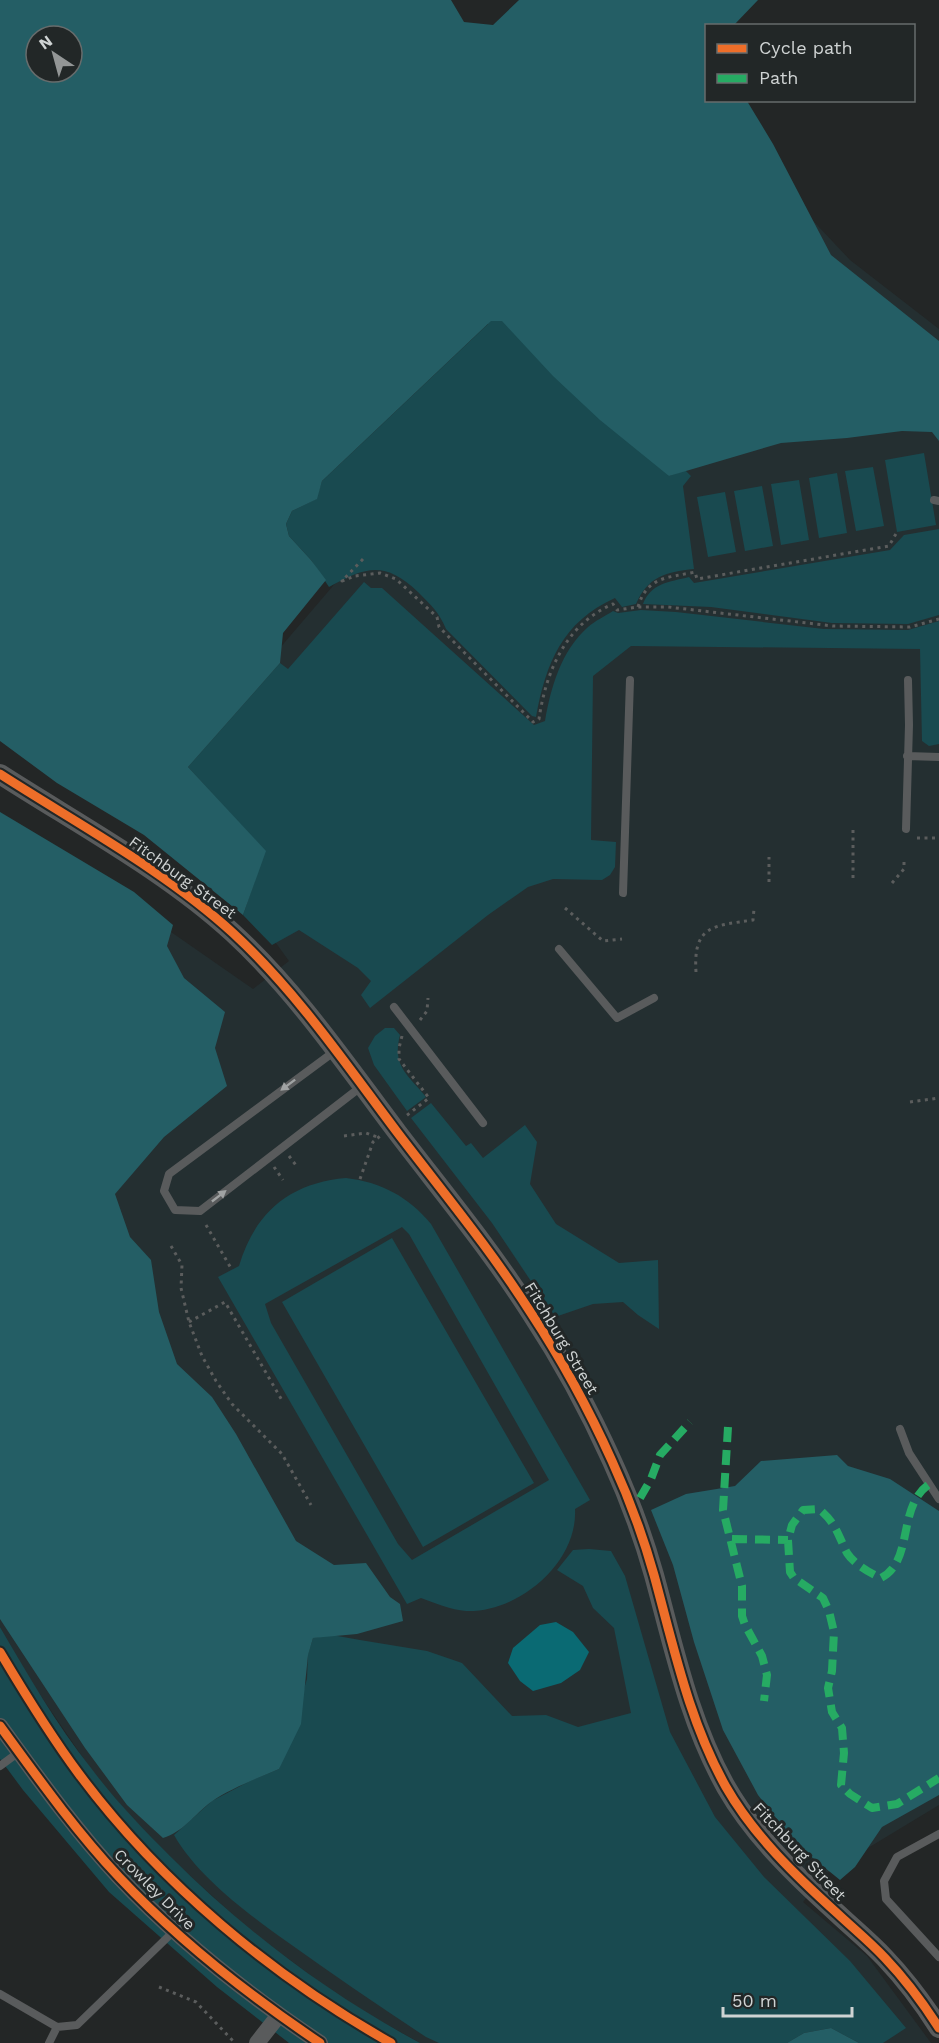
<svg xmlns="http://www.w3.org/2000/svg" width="939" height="2043" font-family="'Work Sans',sans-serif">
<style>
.built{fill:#242f31}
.green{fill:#194a50;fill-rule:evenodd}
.forest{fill:#245e65;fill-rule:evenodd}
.water{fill:#0a6a73}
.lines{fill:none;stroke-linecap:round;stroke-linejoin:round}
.path{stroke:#5b5d5d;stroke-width:3;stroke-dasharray:3 4.5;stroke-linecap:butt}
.service{stroke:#595b5c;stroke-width:8}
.minor{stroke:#595b5c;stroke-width:16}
.tertiary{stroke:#595b5c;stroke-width:20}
.quiet{stroke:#26ab63;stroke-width:8;stroke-dasharray:15 8;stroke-linecap:butt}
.cycleway-casing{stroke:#222727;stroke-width:13}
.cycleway{stroke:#ee6e29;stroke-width:9}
.oneway{fill:#a0a3a3}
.labels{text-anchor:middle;stroke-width:6;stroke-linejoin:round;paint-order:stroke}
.street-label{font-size:16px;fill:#cfd3d3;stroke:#222727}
</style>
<rect width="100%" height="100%" fill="#232626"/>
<!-- built -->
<path class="built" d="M 704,105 L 850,260 L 939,329 L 939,1805 L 825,1874 L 803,1902 L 867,1956 L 931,2043 L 420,2043 L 352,2005 L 317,1980 L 251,1931 L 188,1874 L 130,1816 L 90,1768 L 32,1683 L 0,1627 L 0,813 L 253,989 L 289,961 L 236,888 L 156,793 L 344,573 Z"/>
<!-- green -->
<path class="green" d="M 8,0 L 408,0 L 669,476 L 685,470 L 691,476 L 683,486 L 694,569 C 665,572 648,577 636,604 L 622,607 L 615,598 C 562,622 546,663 536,717 L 532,716 L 446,629 C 439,612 431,605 418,592 C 385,561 367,566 329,587 L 311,560 L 289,536 L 286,524 L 292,511 L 316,499 L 322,481 L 488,324 L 0,286 ZM 36,36 L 72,36 L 72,72 L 36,72 Z
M 924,453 L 936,525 L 897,532 L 885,460 Z
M 873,467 L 884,526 L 856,531 L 845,471 Z
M 837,473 L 847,533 L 819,538 L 809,478 Z
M 799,480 L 809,540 L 781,545 L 771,484 Z
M 762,486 L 773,546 L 745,551 L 734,491 Z
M 725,492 L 736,552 L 708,557 L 697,497 Z
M 939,529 L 939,615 L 908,624 L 832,623 L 711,607 L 643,604 C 651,583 669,582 689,577 L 694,583 L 890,550 L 904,535 Z
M 364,582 L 371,588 L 382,588 L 534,725 L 545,721 C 551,687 561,651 588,627 C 595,621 605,616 613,611 L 618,613 L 641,610 L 676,612 L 824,629 L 908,630 L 939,621 L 939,744 L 929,746 L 922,741 L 920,649 L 631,646 L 593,676 L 591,840 L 616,842 L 615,867 L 610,875 L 602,880 L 553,879 L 528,887 L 488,915 L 370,1008 L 361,995 L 371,981 L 358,968 L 299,930 L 272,945 L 243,915 L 265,851 L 188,767 L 280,663 L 288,669 Z
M 385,1028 L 394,1028 L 400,1035 C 392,1066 407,1074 426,1097 L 407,1111 L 374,1065 L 368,1048 L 375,1036 Z
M 431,1103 L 466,1146 L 471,1143 L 483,1158 L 525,1125 L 537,1142 L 530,1184 L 556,1224 L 619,1263 L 658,1260 L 659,1329 L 638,1315 L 623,1302 L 593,1304 L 555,1317 L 492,1223 L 411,1118 Z
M 346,1178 C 381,1182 409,1197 431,1224 L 590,1500 L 575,1509 C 578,1563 518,1613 466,1611 C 451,1610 435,1603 421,1598 L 407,1604 L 218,1277 L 239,1266 C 255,1212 290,1183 346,1178 ZM 402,1227 L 409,1234 L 549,1480 L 412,1560 L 398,1544 L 271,1323 L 265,1304 Z
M 392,1238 L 534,1483 L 423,1547 L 282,1302 Z
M 589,1549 L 611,1551 L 625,1576 L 670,1732 L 715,1817 L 764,1877 L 850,1961 L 906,2028 L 883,2043 L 859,2043 L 831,2028 L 804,2033 L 787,2043 L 439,2043 L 426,2037 C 379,2006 332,1974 286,1941 C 247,1913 198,1877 174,1835 L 212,1801 L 250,1781 L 279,1769 L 307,1679 L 308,1654 L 313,1638 L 332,1635 L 360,1640 L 427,1651 L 462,1663 L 512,1716 L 546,1715 L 578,1727 L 631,1713 L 614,1628 L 593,1608 L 583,1586 L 557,1570 L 573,1550 Z
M 0,1627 C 28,1675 56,1724 91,1768 C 115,1800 142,1828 170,1856 C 245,1931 327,1993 420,2043 L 289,2043 L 217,1987 L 109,1892 L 23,1790 L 0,1759 Z"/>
<!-- forest -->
<path class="forest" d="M 0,0 L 451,0 L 464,22 L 493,25 L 519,0 L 758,0 L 734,25 L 706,26 L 706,100 L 747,101 L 773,144 L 831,255 L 939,341 L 939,441 L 932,432 L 902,431 L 847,438 L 781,443 L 669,476 L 600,420 L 553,376 L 502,321 L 491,321 L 322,481 L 317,499 L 292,511 L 286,524 L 289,536 L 311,560 L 326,580 L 283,633 L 280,663 L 188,767 L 266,851 L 243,915 L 144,835 L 57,783 L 0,741 ZM 36,36 L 72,36 L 72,72 L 36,72 Z
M 0,812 L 134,892 L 173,925 L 167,946 L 184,978 L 225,1012 L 215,1048 L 227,1086 L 164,1137 L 115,1194 L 130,1237 L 151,1260 L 159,1312 L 177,1364 L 212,1397 L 236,1434 L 296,1541 L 334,1565 L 366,1563 L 390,1597 L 400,1604 L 403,1621 L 357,1634 L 313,1638 L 308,1655 L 301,1724 L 279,1769 C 256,1779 231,1788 211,1802 C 195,1814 183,1832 163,1838 L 127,1805 L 85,1748 L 0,1619 Z
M 837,1455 L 848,1466 L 890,1479 L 939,1511 L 939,1795 L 882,1827 L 855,1867 L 840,1880 L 798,1846 L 758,1795 L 723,1730 L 694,1642 L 673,1565 L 651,1510 L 686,1494 L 735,1486 L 761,1461 Z
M 831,2028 L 859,2043 L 787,2043 L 804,2033 Z"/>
<!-- water -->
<path class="water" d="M 556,1622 L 573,1632 L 589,1652 L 580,1670 L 561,1683 L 533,1691 L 520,1681 L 508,1663 L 513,1648 L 540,1625 Z"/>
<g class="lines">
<!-- path -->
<path class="path" d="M 363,559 L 342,581 L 355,576 L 380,573 L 396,579 L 437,617 L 439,627 L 533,722 L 539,719 C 546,671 566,624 613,604 L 617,610 L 638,607 L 668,607 L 833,626 L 910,627 L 939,619
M 638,607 C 647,576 668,578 695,572 L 697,579 L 889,546 L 897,532
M 853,830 L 853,882
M 917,838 L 939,838
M 769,882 L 769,857
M 892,883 L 904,869 L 904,858
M 565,908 L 603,941 L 622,939
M 696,972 C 693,925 713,926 753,920 L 754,909
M 420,1020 L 427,1011 L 428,998
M 402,1036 L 399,1048 L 399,1059 L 429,1098 L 406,1116
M 910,1102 L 939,1098
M 344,1136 L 366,1133 L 377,1137
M 289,1156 L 298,1168
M 274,1167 L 283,1180
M 360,1179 L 373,1142 L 380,1136
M 206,1225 L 232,1270
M 171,1246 L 182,1265 L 181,1288 L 189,1322 L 202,1356 L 216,1381 L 232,1404 L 282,1454 L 311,1505
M 189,1322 L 225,1302 L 283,1402
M 159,1987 L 196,2002 L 235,2043"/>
<!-- service -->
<path class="service" d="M 934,500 L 939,501
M 907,756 L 939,757
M 906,829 L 909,725 L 908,680
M 623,893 L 630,680
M 559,949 L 617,1018 L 654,998
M 394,1007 L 483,1123
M 335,1051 L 169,1174 L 164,1191 L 175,1210 L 200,1211 L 362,1086
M 900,1429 L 909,1453 L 939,1499
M 0,1766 L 19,1752
M 939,1834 L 897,1857 L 884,1881 L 886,1899 L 939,1957
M 0,1994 L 57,2027 L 77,2025 L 174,1931
M 49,2043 L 57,2027"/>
<!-- minor -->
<path class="minor" d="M 0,1726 C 38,1778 75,1830 119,1877 C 179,1941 247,1994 320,2043
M 257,2043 L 279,2015"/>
<!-- tertiary -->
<path class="tertiary" d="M 0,774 C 76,823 167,872 233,933 C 296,991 345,1063 397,1132 C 442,1191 491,1250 531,1313 C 562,1360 589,1410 612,1461 C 629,1498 643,1536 654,1575 C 674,1648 689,1721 726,1787 C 754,1836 797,1877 838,1914 C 854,1929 870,1942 885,1958 C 906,1980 923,2003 939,2028"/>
<!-- quiet -->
<path class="quiet" d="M 728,1427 L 723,1510 L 742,1586 L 742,1616 L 745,1625 L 762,1656 L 767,1675 L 764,1701
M 928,1485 C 897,1508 914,1561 881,1578 C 870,1573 854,1564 847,1553 C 838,1535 836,1523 819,1509 L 803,1510 L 792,1525 L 788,1540 L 790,1572 L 794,1578 L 823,1598 L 829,1611 L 834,1632 L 832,1671 L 828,1688 L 832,1712 L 842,1728 L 844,1753 L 841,1785 L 850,1794 L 872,1808 L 897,1804 L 939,1778
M 640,1498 L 651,1479 L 660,1455 L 690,1422
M 732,1539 L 788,1540"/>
<!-- cycleway casing -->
<g class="cycleway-casing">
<path id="cycleway" d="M 0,774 C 76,823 167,872 233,933 C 296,991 345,1063 397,1132 C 442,1191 491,1250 531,1313 C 562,1360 589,1410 612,1461 C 629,1498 643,1536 654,1575 C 674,1648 689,1721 726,1787 C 754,1836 797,1877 838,1914 C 854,1929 870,1942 885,1958 C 906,1980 923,2003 939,2028
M 0,1652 C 25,1694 50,1735 79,1774 C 161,1884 272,1976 391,2043
M 0,1726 C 38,1778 75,1830 119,1877 C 179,1941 247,1994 320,2043"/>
</g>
<!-- cycleway -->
<use href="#cycleway" class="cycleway"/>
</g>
<!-- one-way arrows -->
<defs><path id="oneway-solid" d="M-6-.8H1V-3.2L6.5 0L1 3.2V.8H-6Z" transform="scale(1.5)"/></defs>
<g class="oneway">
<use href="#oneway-solid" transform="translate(288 1085) rotate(143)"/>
<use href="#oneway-solid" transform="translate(219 1196) rotate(-38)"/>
</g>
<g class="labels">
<!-- street labels -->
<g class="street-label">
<text transform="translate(183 877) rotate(36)" y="6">Fitchburg Street</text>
<text transform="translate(562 1338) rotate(59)" y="6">Fitchburg Street</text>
<text transform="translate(800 1851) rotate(47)" y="6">Fitchburg Street</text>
<text transform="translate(155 1889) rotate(45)" y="6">Crowley Drive</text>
</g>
</g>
<!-- legend -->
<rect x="705" y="24" width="210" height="78" fill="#222727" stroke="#676c6c" stroke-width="1.5"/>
<rect x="717" y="44" width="30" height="9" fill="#ee6e29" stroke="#676c6c" stroke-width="1.5"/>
<text x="759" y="54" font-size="18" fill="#cfd3d3">Cycle path</text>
<rect x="717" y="74" width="30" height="9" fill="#26ab63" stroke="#676c6c" stroke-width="1.5"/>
<text x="759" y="84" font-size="18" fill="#cfd3d3">Path</text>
<!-- north arrow -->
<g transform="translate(54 54) rotate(324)"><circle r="28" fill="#222727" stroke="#676c6c" stroke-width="1.5"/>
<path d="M0-4.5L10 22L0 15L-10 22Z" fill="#939696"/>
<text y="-9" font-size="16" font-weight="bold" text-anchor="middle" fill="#cfd3d3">N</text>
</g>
<!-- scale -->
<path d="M723 2007v9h129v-9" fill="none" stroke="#cfd3d3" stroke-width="3"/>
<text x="732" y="2007" font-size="18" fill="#cfd3d3" stroke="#222727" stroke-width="4.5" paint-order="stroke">50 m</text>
</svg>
